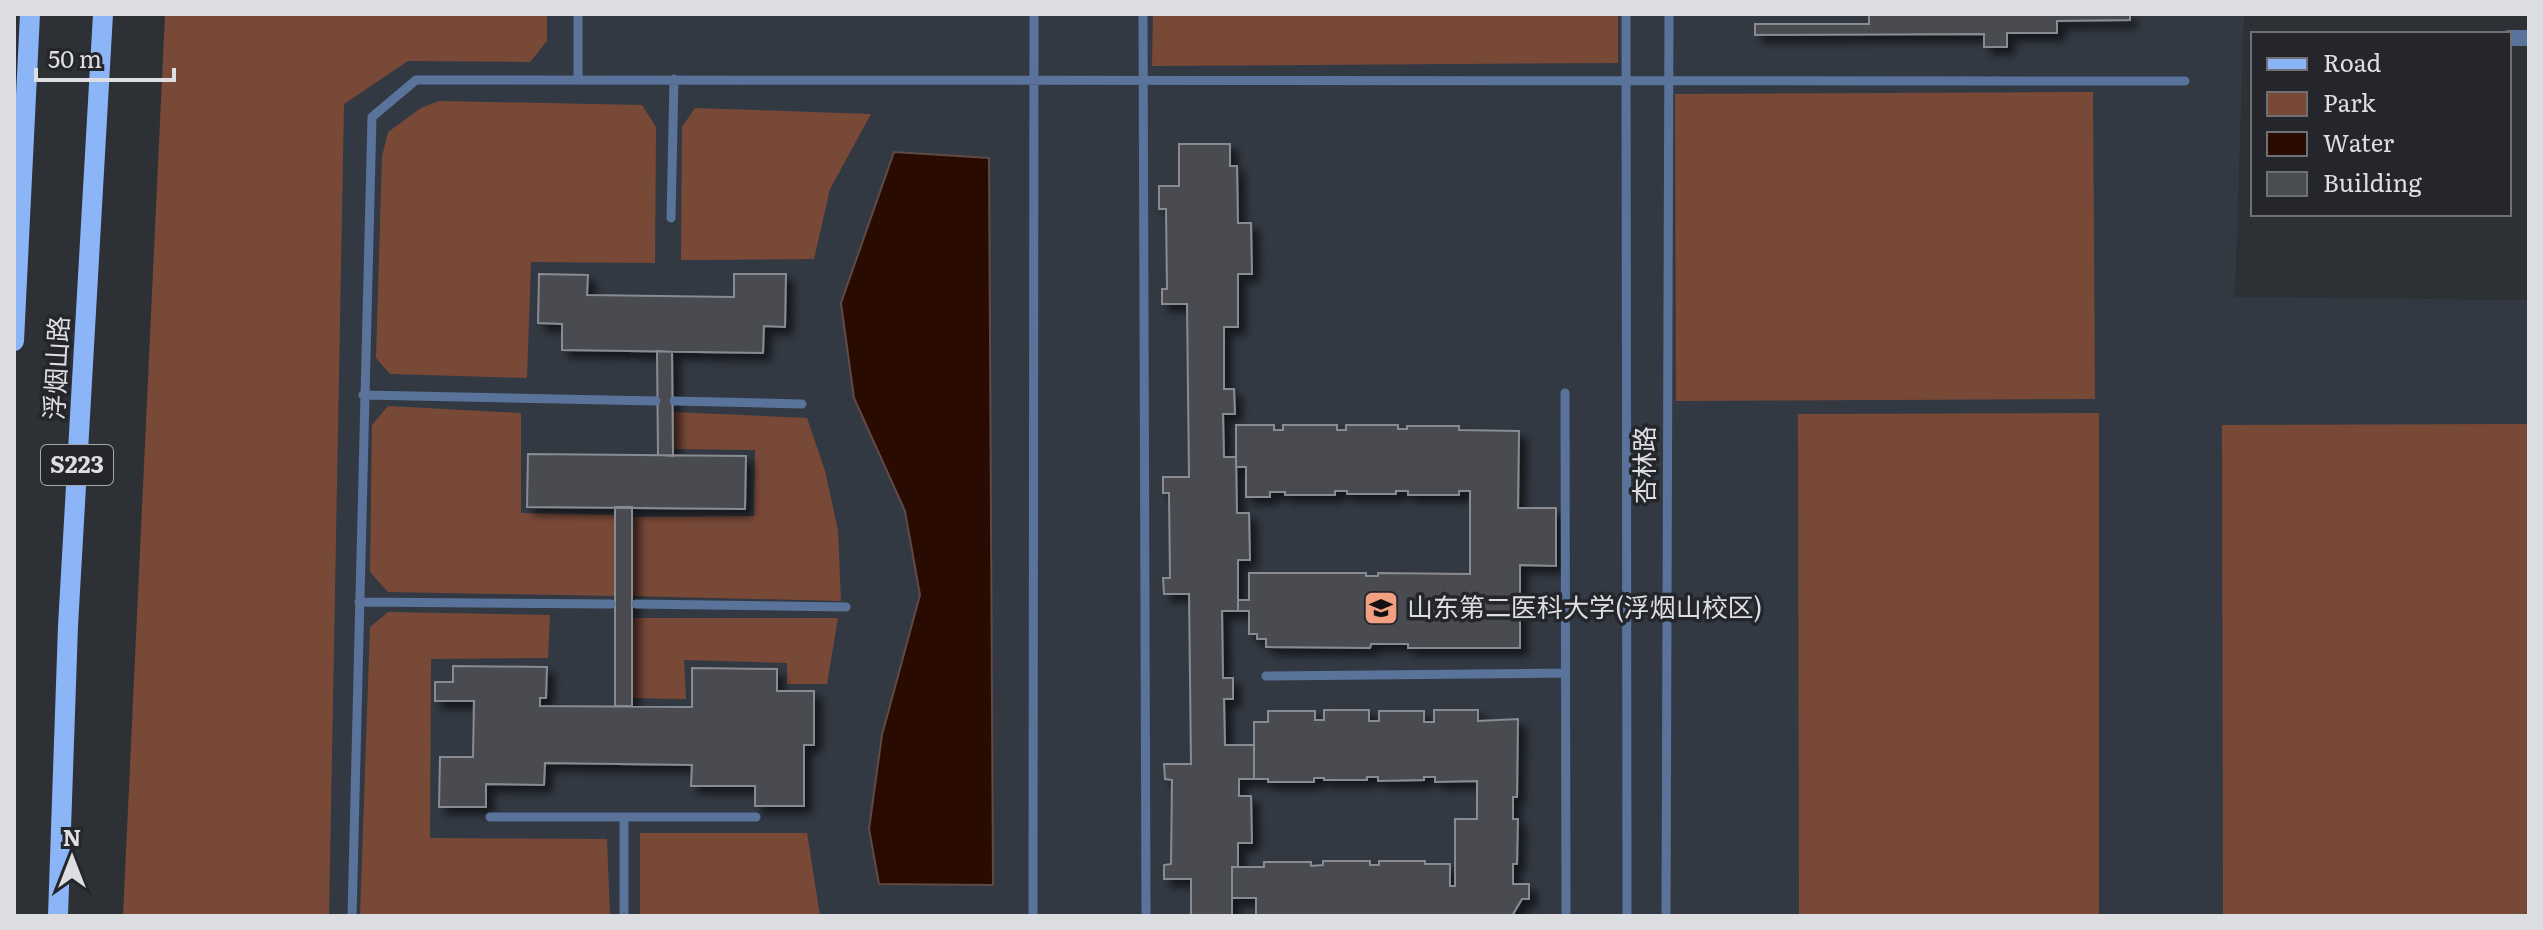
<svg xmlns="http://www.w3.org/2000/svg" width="2543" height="930" font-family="Literata,'Noto Sans SC',serif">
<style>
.built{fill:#333943}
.green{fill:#794938}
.water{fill:#2a0b02;stroke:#5f4a45;stroke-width:2}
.building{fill:#494c51;stroke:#888b91;stroke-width:2;filter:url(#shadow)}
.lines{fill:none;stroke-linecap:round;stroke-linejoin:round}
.service{stroke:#5a739b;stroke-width:9}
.minor{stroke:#5a739b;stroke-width:16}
.primary{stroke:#8bb5f7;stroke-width:20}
.labels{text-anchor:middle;stroke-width:7;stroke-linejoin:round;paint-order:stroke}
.shield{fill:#24262b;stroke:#a5a7aa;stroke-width:2}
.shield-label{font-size:24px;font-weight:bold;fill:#dcdee1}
.street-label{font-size:26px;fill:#dcdee1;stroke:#24262b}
.poi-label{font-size:26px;fill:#dcdee1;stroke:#24262b;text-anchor:start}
</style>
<defs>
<filter id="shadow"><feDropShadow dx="7" dy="7" stdDeviation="4" flood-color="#0009"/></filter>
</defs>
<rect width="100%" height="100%" fill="#2d3035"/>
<!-- built -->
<path class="built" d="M 254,14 L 2244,14 L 2235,297 L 2529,300 L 2529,916 L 221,916 Z"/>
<!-- green -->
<path class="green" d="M 165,14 L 547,14 L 547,41 L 530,62 L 408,61 L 344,104 L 329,916 L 123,916 Z
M 1153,14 L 1618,14 L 1618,63 L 1152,66 Z
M 2093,92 L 2095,399 L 1676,401 L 1675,94 Z
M 439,101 L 642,105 L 656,127 L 655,263 L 531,262 L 527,378 L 390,374 L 376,358 L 382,157 L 388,132 L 421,108 Z
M 695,108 L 871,114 L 830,189 L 814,259 L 681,260 L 682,127 Z
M 388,406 L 521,413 L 521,513 L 615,515 L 615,596 L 388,592 L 370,572 L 372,425 Z
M 673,412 L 807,418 L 825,471 L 838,530 L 841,601 L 632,596 L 632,517 L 754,516 L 755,450 L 673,449 Z
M 2099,413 L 2099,916 L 1799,916 L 1798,414 Z
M 2529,424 L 2529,916 L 2223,916 L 2222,425 Z
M 388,612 L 550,615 L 548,658 L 431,659 L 430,838 L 607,839 L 610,916 L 360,916 L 370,627 Z
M 632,618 L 838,618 L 827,684 L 787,684 L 787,663 L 684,660 L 686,699 L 632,698 Z
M 640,833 L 807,833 L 820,916 L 640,916 Z"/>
<!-- water -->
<path class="water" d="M 894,152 L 989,158 L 993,885 L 879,884 L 869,829 L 882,735 L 920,595 L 905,511 L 854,398 L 841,303 Z"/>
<!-- building -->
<path class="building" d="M 1869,14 L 2130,14 L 2130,20 L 2057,21 L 2057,33 L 2007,33 L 2007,47 L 1984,47 L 1984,34 L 1755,35 L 1755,24 L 1869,24 Z
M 1179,144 L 1230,144 L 1230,166 L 1237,166 L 1238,223 L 1251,223 L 1252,274 L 1238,274 L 1238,327 L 1224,327 L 1224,389 L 1234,389 L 1235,414 L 1223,414 L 1224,457 L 1236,457 L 1237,513 L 1249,513 L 1250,560 L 1238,560 L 1238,611 L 1222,611 L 1223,678 L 1233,678 L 1233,699 L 1224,699 L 1225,745 L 1254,745 L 1254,779 L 1239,779 L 1239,796 L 1251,796 L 1252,843 L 1238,843 L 1238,867 L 1232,867 L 1232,916 L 1191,916 L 1191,879 L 1164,879 L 1164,865 L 1171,864 L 1172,780 L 1165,779 L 1164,764 L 1191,764 L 1189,594 L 1164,594 L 1163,578 L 1170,578 L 1169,493 L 1163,493 L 1163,477 L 1189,477 L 1187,304 L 1162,304 L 1162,289 L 1167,289 L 1166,209 L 1159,209 L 1159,186 L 1179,186 Z
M 539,274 L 588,275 L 587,295 L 734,297 L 734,274 L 786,274 L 785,327 L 764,326 L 763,353 L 562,350 L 562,324 L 538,323 Z
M 657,351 L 672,352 L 673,456 L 658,455 Z
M 1236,425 L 1274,425 L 1274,430 L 1283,430 L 1283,425 L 1337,425 L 1337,430 L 1346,430 L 1346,425 L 1398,425 L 1398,429 L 1407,429 L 1407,426 L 1459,426 L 1459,430 L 1519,431 L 1518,508 L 1556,508 L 1556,566 L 1520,565 L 1520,648 L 1408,648 L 1408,644 L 1371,644 L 1370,648 L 1266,647 L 1266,639 L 1257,639 L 1257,634 L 1249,634 L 1249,611 L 1238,611 L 1238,600 L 1249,600 L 1249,573 L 1366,573 L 1366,576 L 1378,576 L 1378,573 L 1470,574 L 1470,491 L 1459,491 L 1459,495 L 1408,495 L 1408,491 L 1396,491 L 1396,494 L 1347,494 L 1347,491 L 1335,491 L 1335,495 L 1285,495 L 1285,492 L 1270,492 L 1270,497 L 1246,497 L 1246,467 L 1236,467 Z
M 528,454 L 746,456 L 745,509 L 527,507 Z
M 615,507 L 632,507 L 632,706 L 615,706 Z
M 453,666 L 547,667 L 546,698 L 540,698 L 540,706 L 692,707 L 692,668 L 777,669 L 777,691 L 814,691 L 814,745 L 804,745 L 804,806 L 755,806 L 755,786 L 691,786 L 692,765 L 545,763 L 544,785 L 486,784 L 486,807 L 439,807 L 440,757 L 473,757 L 474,701 L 435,701 L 435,682 L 453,682 Z
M 1324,710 L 1369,710 L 1369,721 L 1379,721 L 1379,711 L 1424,711 L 1424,722 L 1434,722 L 1434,710 L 1478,710 L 1478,721 L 1518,719 L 1517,797 L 1513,797 L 1513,819 L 1518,819 L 1517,864 L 1513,864 L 1513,884 L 1529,884 L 1529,899 L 1522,899 L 1512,916 L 1256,916 L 1256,898 L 1232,898 L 1232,867 L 1264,867 L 1264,862 L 1311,862 L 1311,866 L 1323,865 L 1323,861 L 1370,861 L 1370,865 L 1379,865 L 1379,861 L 1425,861 L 1425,864 L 1450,864 L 1450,886 L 1455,886 L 1455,819 L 1477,819 L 1477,781 L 1435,782 L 1435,777 L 1424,777 L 1424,780 L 1378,781 L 1378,777 L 1367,777 L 1367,780 L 1324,780 L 1324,778 L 1314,778 L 1314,782 L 1268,782 L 1268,779 L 1254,779 L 1254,722 L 1268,722 L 1268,711 L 1315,711 L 1315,720 L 1324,720 Z"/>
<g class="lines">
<!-- service -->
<path class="service" d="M 578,14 L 578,78
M 1143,14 L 1146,916
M 1626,14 L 1627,916
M 671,218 L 674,79
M 1565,393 L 1566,916
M 363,395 L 656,401
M 674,401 L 802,404
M 359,602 L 611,604
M 636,604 L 846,607
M 1266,676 L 1565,673
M 490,817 L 756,817
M 624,817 L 624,916
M 352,916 L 372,117 L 416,80 L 2185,81
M 1033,916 L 1034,14
M 1666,916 L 1669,14"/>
<!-- minor -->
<path class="minor" d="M 2509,38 L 2529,38"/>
<!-- primary -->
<path class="primary" d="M 14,341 L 30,14
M 58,916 L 68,626 L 103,14"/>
</g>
<!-- icons -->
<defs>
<g id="university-square" transform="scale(1.8)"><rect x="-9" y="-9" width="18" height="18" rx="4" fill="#f39f82" stroke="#24262b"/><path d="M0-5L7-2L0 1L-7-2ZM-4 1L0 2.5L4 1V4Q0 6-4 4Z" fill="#111"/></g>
</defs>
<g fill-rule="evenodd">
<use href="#university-square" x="1381" y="608"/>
</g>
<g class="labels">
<!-- shield labels -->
<rect class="shield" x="41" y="445" width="72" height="40" rx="6"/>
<g class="shield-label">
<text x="77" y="473">S223</text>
</g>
<!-- street labels -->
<g class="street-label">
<text transform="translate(57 368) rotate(-87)" y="9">浮烟山路</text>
<text transform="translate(1645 465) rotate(-90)" y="9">杏林路</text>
</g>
<!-- poi labels -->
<g class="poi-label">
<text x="1407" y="617">山东第二医科大学(浮烟山校区)</text>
</g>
</g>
<!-- border -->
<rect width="2543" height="930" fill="none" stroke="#dcdee1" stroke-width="32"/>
<!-- legend -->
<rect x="2251" y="32" width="260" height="184" fill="#24262b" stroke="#6e7074" stroke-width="2"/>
<rect x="2267" y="58" width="40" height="12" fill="#8bb5f7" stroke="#6e7074" stroke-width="2"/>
<text x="2323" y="72" font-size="24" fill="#dcdee1">Road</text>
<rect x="2267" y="92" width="40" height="24" fill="#794938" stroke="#6e7074" stroke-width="2"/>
<text x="2323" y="112" font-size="24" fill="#dcdee1">Park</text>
<rect x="2267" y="132" width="40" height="24" fill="#2a0b02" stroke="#6e7074" stroke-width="2"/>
<text x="2323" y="152" font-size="24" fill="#dcdee1">Water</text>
<rect x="2267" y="172" width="40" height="24" fill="#494c51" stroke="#6e7074" stroke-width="2"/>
<text x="2323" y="192" font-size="24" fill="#dcdee1">Building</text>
<!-- north arrow -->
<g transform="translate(72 858)" stroke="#24262b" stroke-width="6" paint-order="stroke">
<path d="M0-6L14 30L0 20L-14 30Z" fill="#dcdee1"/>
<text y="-12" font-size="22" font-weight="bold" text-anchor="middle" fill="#dcdee1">N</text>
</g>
<!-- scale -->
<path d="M36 68v12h138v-12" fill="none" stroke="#dcdee1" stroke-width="4"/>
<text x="48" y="68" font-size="24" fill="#dcdee1" stroke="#24262b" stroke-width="6" paint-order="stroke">50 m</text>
</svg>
